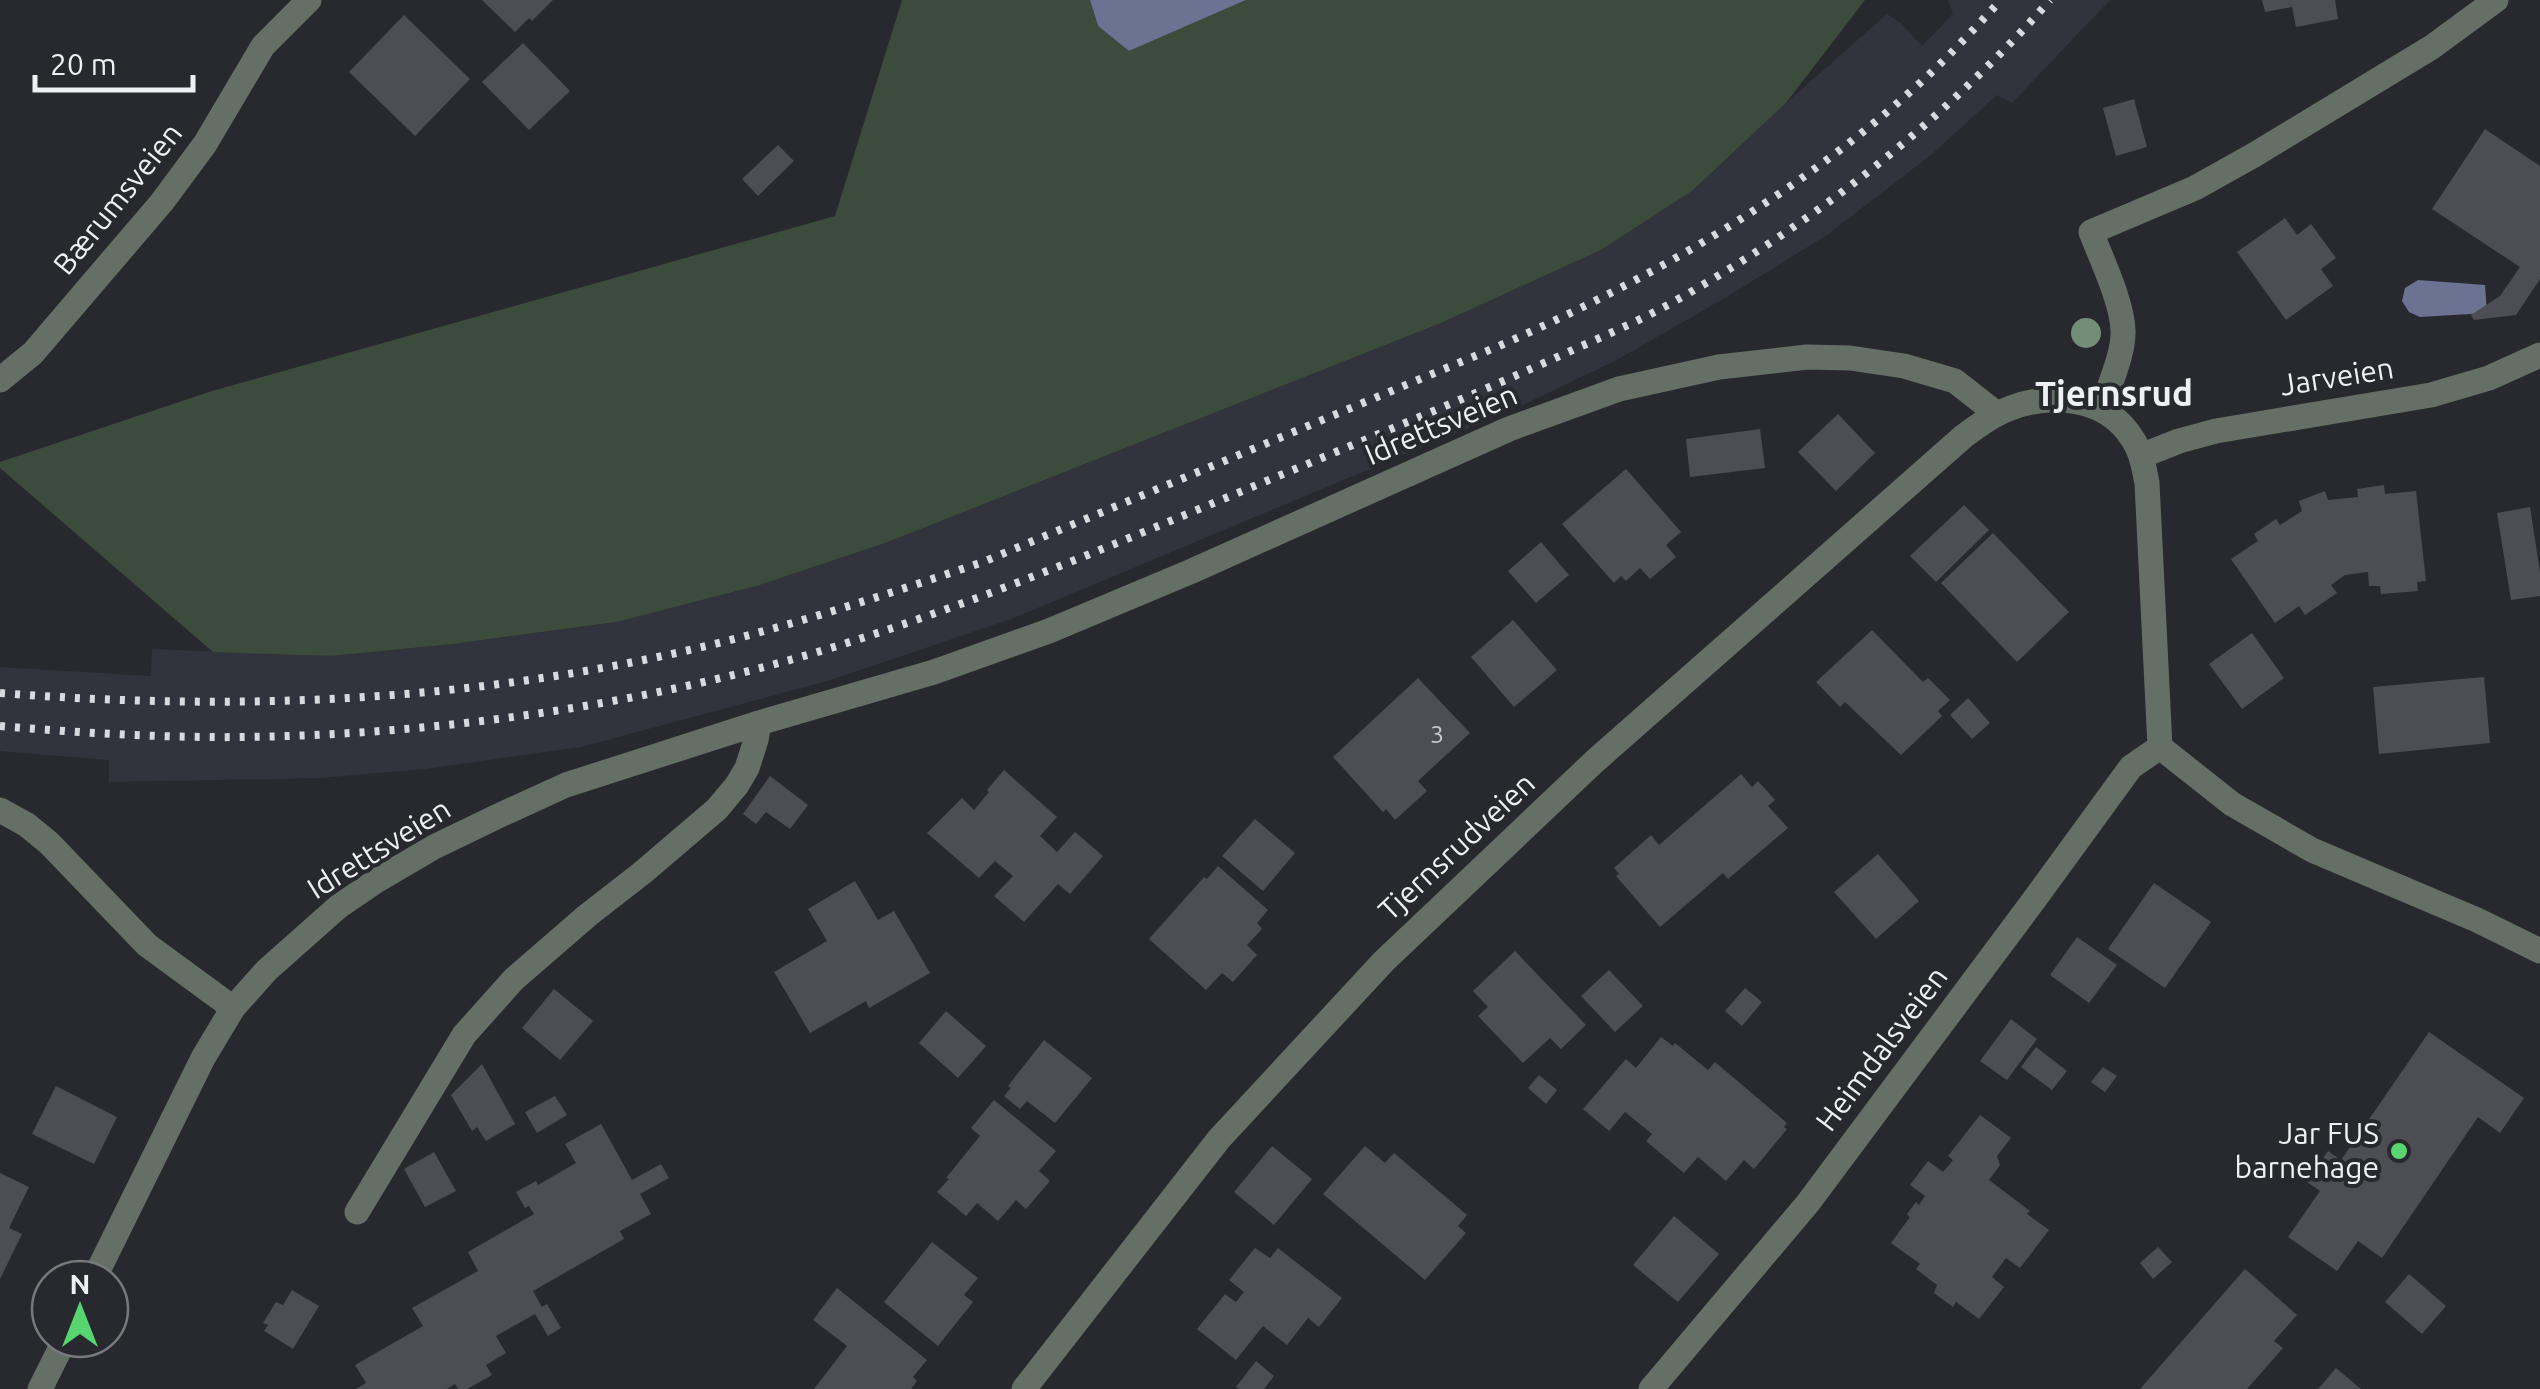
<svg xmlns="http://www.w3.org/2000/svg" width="2540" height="1389" font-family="Ubuntu,sans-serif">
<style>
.built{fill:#31333d}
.green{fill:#3b4b3c}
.water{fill:#6c7292}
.building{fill:#4d4e54}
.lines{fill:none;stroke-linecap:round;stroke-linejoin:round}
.minor{stroke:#647065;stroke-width:25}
.rail{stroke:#d9dade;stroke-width:8;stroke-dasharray:5 10;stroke-linecap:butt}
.tree{fill:#738e78}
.poi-dot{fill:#58d570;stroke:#28292e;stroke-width:4}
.labels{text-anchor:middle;stroke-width:8;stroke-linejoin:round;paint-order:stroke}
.number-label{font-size:25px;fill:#c6c8cb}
.street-label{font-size:30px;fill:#eff0f3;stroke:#28292e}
.poi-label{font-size:30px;fill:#eff0f3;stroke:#28292e;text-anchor:end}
.quarter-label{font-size:35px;font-weight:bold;fill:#eff0f3;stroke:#28292e}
</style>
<rect width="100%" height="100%" fill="#28292e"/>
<!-- built -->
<path class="built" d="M 1948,0 L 2110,0 L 2012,103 L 1997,95 L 1931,155 L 1827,235 L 1730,295 L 1617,360 L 1521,406 L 1011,619 L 831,680 L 581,747 L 425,769 L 321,778 L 109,782 L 109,760 L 0,751 L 0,667 L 151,676 L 152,649 L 332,656 L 453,644 L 617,622 L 760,585 L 888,542 L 1441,323 L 1601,250 L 1692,191 L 1786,103 L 1887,14 L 1901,23 L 1922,46 L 1953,14 Z"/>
<!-- green -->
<path class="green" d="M 902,0 L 1090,0 L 1098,26 L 1129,51 L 1246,0 L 1865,0 L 1786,103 L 1692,191 L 1601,250 L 1441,323 L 888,542 L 760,585 L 617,622 L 453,644 L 332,656 L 213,652 L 0,468 L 0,462 L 212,391 L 835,216 Z"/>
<!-- water -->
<path class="water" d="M 1090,0 L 1246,0 L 1129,51 L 1098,26 Z
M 2418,280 L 2485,285 L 2487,313 L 2420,317 L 2409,312 L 2402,301 L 2405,288 Z"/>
<!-- building -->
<path class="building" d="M 482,0 L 553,0 L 532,21 L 529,18 L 515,32 Z
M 2262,0 L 2335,0 L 2338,19 L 2296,27 L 2292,7 L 2265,12 Z
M 404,15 L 470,79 L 415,136 L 349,72 Z
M 523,43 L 570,91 L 529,130 L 482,82 Z
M 2134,99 L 2147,147 L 2116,156 L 2103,108 Z
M 2485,129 L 2540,166 L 2540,279 L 2516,315 L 2474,320 L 2471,315 L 2500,296 L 2520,267 L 2432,209 Z
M 778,145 L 794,161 L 758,196 L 742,179 Z
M 2285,218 L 2297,235 L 2311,224 L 2336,258 L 2321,269 L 2333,286 L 2286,320 L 2237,252 Z
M 1838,414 L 1875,453 L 1836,491 L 1798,452 Z
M 1760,429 L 1765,468 L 1690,477 L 1686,439 Z
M 1626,469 L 1681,532 L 1666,545 L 1676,557 L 1650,579 L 1640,568 L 1626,581 L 1621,576 L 1614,583 L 1562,524 Z
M 2384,485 L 2385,494 L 2416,491 L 2426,581 L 2417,582 L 2418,591 L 2381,594 L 2380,586 L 2369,586 L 2368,572 L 2345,575 L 2331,585 L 2337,593 L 2305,615 L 2299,606 L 2275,623 L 2231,559 L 2258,541 L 2254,534 L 2276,519 L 2280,525 L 2302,511 L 2299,501 L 2325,491 L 2328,500 L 2358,497 L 2357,489 Z
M 1964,505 L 1989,530 L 1936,582 L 1910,556 Z
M 2530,507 L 2540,572 L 2540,596 L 2511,600 L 2497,513 Z
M 1993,533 L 2069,612 L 2017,662 L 1941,583 Z
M 1541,542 L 1569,575 L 1536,603 L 1508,571 Z
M 1513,620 L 1557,670 L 1514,707 L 1471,657 Z
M 1872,630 L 1923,682 L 1928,678 L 1950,700 L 1938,711 L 1942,716 L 1901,755 L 1845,702 L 1840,707 L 1816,682 Z
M 2252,633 L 2284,678 L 2242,709 L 2209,664 Z
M 2484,677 L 2490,743 L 2379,754 L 2373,687 Z
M 1418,678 L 1470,733 L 1418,781 L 1427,791 L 1395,820 L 1386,809 L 1383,812 L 1333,757 Z
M 1968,698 L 1990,723 L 1972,739 L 1950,715 Z
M 1004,770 L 1057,817 L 1040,836 L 1057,852 L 1075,832 L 1103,856 L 1070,894 L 1058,884 L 1024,922 L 994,896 L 1013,876 L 995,861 L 979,878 L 927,833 L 962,798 L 974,810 L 989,792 L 987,790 Z
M 1741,774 L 1752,787 L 1758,781 L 1775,800 L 1768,806 L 1788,828 L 1728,879 L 1723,873 L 1660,927 L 1616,876 L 1619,874 L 1614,868 L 1651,835 L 1659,845 Z
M 770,776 L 808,805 L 790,829 L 766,812 L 756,824 L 743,814 Z
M 1255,819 L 1295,853 L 1263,891 L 1222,856 Z
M 1878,854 L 1919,901 L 1876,939 L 1834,892 Z
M 1218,866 L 1268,910 L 1257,923 L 1262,929 L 1247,945 L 1257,955 L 1233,982 L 1222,973 L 1206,990 L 1149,939 L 1204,877 L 1207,879 Z
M 855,881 L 878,920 L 894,911 L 930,973 L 869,1008 L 866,1001 L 810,1033 L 774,972 L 827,941 L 808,909 Z
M 2154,883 L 2211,922 L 2165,988 L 2108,949 Z
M 2077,937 L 2117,965 L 2089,1003 L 2050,975 Z
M 1515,951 L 1586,1025 L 1561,1049 L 1550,1038 L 1523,1063 L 1478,1016 L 1488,1007 L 1473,991 Z
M 1609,970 L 1643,1006 L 1615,1032 L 1581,996 Z
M 1745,988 L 1762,1002 L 1742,1026 L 1725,1011 Z
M 554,989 L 593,1021 L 560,1060 L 522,1028 Z
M 946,1011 L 986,1046 L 958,1078 L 919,1043 Z
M 2011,1019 L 2037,1039 L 2007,1080 L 1980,1061 Z
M 2429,1032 L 2524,1098 L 2500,1133 L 2478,1117 L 2382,1258 L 2358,1241 L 2337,1271 L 2288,1237 L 2320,1191 L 2307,1182 L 2328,1151 L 2341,1160 Z
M 1661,1037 L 1673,1046 L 1675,1043 L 1708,1070 L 1715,1062 L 1787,1123 L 1784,1127 L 1787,1129 L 1754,1169 L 1744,1160 L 1726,1181 L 1698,1157 L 1684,1173 L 1646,1141 L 1652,1134 L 1625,1112 L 1609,1131 L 1583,1109 L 1626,1059 L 1636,1068 Z
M 1044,1040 L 1092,1078 L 1055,1123 L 1027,1101 L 1020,1109 L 1004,1096 L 1011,1088 L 1008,1086 Z
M 2036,1047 L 2067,1071 L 2052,1090 L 2021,1067 Z
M 482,1064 L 515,1124 L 486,1141 L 477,1127 L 472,1131 L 451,1095 Z
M 2103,1067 L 2117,1076 L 2105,1092 L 2091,1082 Z
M 1539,1075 L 1557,1090 L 1546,1104 L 1528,1088 Z
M 56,1086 L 117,1117 L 94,1164 L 32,1134 Z
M 555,1096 L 567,1115 L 537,1133 L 525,1112 Z
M 994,1100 L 1056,1151 L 1039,1171 L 1050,1181 L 1026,1209 L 1016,1200 L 998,1221 L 977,1203 L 966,1216 L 937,1192 L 949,1179 L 946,1178 L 980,1136 L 971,1128 Z
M 1980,1115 L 2011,1138 L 1997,1156 L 2000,1165 L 1989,1180 L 2030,1211 L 2027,1214 L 2049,1230 L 2020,1268 L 2006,1258 L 1992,1277 L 2004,1287 L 1979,1319 L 1956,1302 L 1953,1307 L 1934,1293 L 1937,1285 L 1916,1269 L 1920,1264 L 1891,1243 L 1910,1217 L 1907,1214 L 1916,1202 L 1919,1205 L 1925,1196 L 1910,1185 L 1928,1161 L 1943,1172 L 1953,1160 L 1948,1156 Z
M 601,1124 L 632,1180 L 661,1164 L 669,1178 L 640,1194 L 651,1214 L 620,1231 L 624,1239 L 533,1291 L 542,1307 L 547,1304 L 561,1328 L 548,1336 L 535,1314 L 496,1336 L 506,1353 L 486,1365 L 492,1375 L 467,1389 L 458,1389 L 455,1384 L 447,1389 L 356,1389 L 366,1383 L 355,1365 L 423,1326 L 412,1308 L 478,1271 L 468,1252 L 534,1214 L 529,1206 L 525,1208 L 516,1192 L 536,1181 L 538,1185 L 576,1163 L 565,1144 Z
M 1272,1146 L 1312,1179 L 1274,1225 L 1234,1192 Z
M 1365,1146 L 1385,1163 L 1394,1153 L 1467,1215 L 1458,1226 L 1466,1233 L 1425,1280 L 1323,1194 Z
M 434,1152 L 456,1191 L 425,1207 L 404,1169 Z
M 0,1173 L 29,1187 L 9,1228 L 22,1234 L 0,1279 Z
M 1674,1216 L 1719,1254 L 1678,1302 L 1633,1265 Z
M 932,1242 L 978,1278 L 964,1295 L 973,1302 L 938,1346 L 884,1302 Z
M 2158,1247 L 2172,1262 L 2153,1279 L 2140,1263 Z
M 1255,1248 L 1270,1258 L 1278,1248 L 1342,1298 L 1319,1327 L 1308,1318 L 1287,1345 L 1263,1326 L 1236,1360 L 1197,1329 L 1225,1294 L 1236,1302 L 1244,1292 L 1229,1280 Z
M 2245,1269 L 2297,1315 L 2274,1341 L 2283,1348 L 2247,1389 L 2140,1389 Z
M 2409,1274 L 2446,1306 L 2422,1334 L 2385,1302 Z
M 837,1288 L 927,1360 L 913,1377 L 917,1381 L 911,1389 L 814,1389 L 847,1346 L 813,1320 Z
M 292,1290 L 319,1306 L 293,1349 L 264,1331 L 268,1325 L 263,1323 L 276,1302 L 283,1305 Z
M 1256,1361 L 1274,1376 L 1264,1389 L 1239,1389 L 1236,1387 Z
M 2336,1368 L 2361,1389 L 2318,1389 Z"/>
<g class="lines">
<!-- minor -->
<path class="minor" d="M 0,380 L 33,353 L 162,202 L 205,144 L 263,46 L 309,0
M 2102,408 C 2109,386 2124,353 2123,331 C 2123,304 2101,258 2091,232 L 2195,188 L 2254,155 L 2432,47 L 2496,0
M 2141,456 L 2179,441 L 2216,431 L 2431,395 L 2489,378 L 2540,355
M 0,810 L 27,825 L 49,843 L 147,945 L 233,1008
M 357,1212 L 464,1035 L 514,979 L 588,915 L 642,873 L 717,809 L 737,785 L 747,768 L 756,740 L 759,723
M 94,1279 L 203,1058 L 233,1008 L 267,970 L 338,907 L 376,881 L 434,847 L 496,817 L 566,785 L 759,723 L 934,672 L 1049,631 L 1192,571 L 1509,429 L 1619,389 L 1719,367 L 1807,357 L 1850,358 L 1904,366 L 1955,381 L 1997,414
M 40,1389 L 65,1339
M 1024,1389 L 1219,1139 L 1384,961 L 1595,761 L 1964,436 C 1979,425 1994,414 2011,408 C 2053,392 2107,398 2132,438 C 2141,451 2144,467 2147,483 L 2160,747 L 2232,804 L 2312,850 L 2477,920 L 2540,951
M 1651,1389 L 1808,1203 L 2034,900 L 2131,767 L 2160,747"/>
<!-- rail -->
<path class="rail" d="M 0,693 C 232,711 457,703 685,651 C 786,628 885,595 983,562 L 1499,346 C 1648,280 1788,201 1910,92 C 1943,63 1972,31 2001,0
M 0,726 C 82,733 165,738 247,737 C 444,734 645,705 834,647 C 995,597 1150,529 1305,465 C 1388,430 1471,396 1553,359 C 1594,340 1636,323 1675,301 C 1815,222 1944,121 2050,0"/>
</g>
<!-- trees -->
<circle class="tree" cx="2086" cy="333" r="15"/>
<!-- markers -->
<circle class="poi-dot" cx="2399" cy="1151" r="10"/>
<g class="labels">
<!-- number labels -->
<g class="number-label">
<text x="1437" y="743">3</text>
</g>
<!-- street labels -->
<g class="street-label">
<text transform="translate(118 199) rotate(-51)" y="10">Bærumsveien</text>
<text transform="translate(2337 377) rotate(-9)" y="10">Jarveien</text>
<text transform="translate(1441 425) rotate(-23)" y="10">Idrettsveien</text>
<text transform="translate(1457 847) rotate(-43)" y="10">Tjernsrudveien</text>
<text transform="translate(379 849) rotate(-32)" y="10">Idrettsveien</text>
<text transform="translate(1882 1049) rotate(-53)" y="10">Heimdalsveien</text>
</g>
<!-- poi labels -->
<g class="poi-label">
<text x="2379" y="1144">Jar FUS<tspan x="2379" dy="34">barnehage</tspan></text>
</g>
<!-- quarter labels -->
<g class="quarter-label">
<text x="2114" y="406">Tjernsrud</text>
</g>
</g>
<!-- north arrow -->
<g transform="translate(80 1309)"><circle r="48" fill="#28292e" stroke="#78797d" stroke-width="2.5"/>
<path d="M0-8L18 38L0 25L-18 38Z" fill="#58d570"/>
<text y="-15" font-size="28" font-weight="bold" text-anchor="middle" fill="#eff0f3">N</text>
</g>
<!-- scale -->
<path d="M35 75v15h158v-15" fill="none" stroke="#eff0f3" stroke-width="5"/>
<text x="50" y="75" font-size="30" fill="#eff0f3" stroke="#28292e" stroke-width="8" paint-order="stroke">20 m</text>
</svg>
